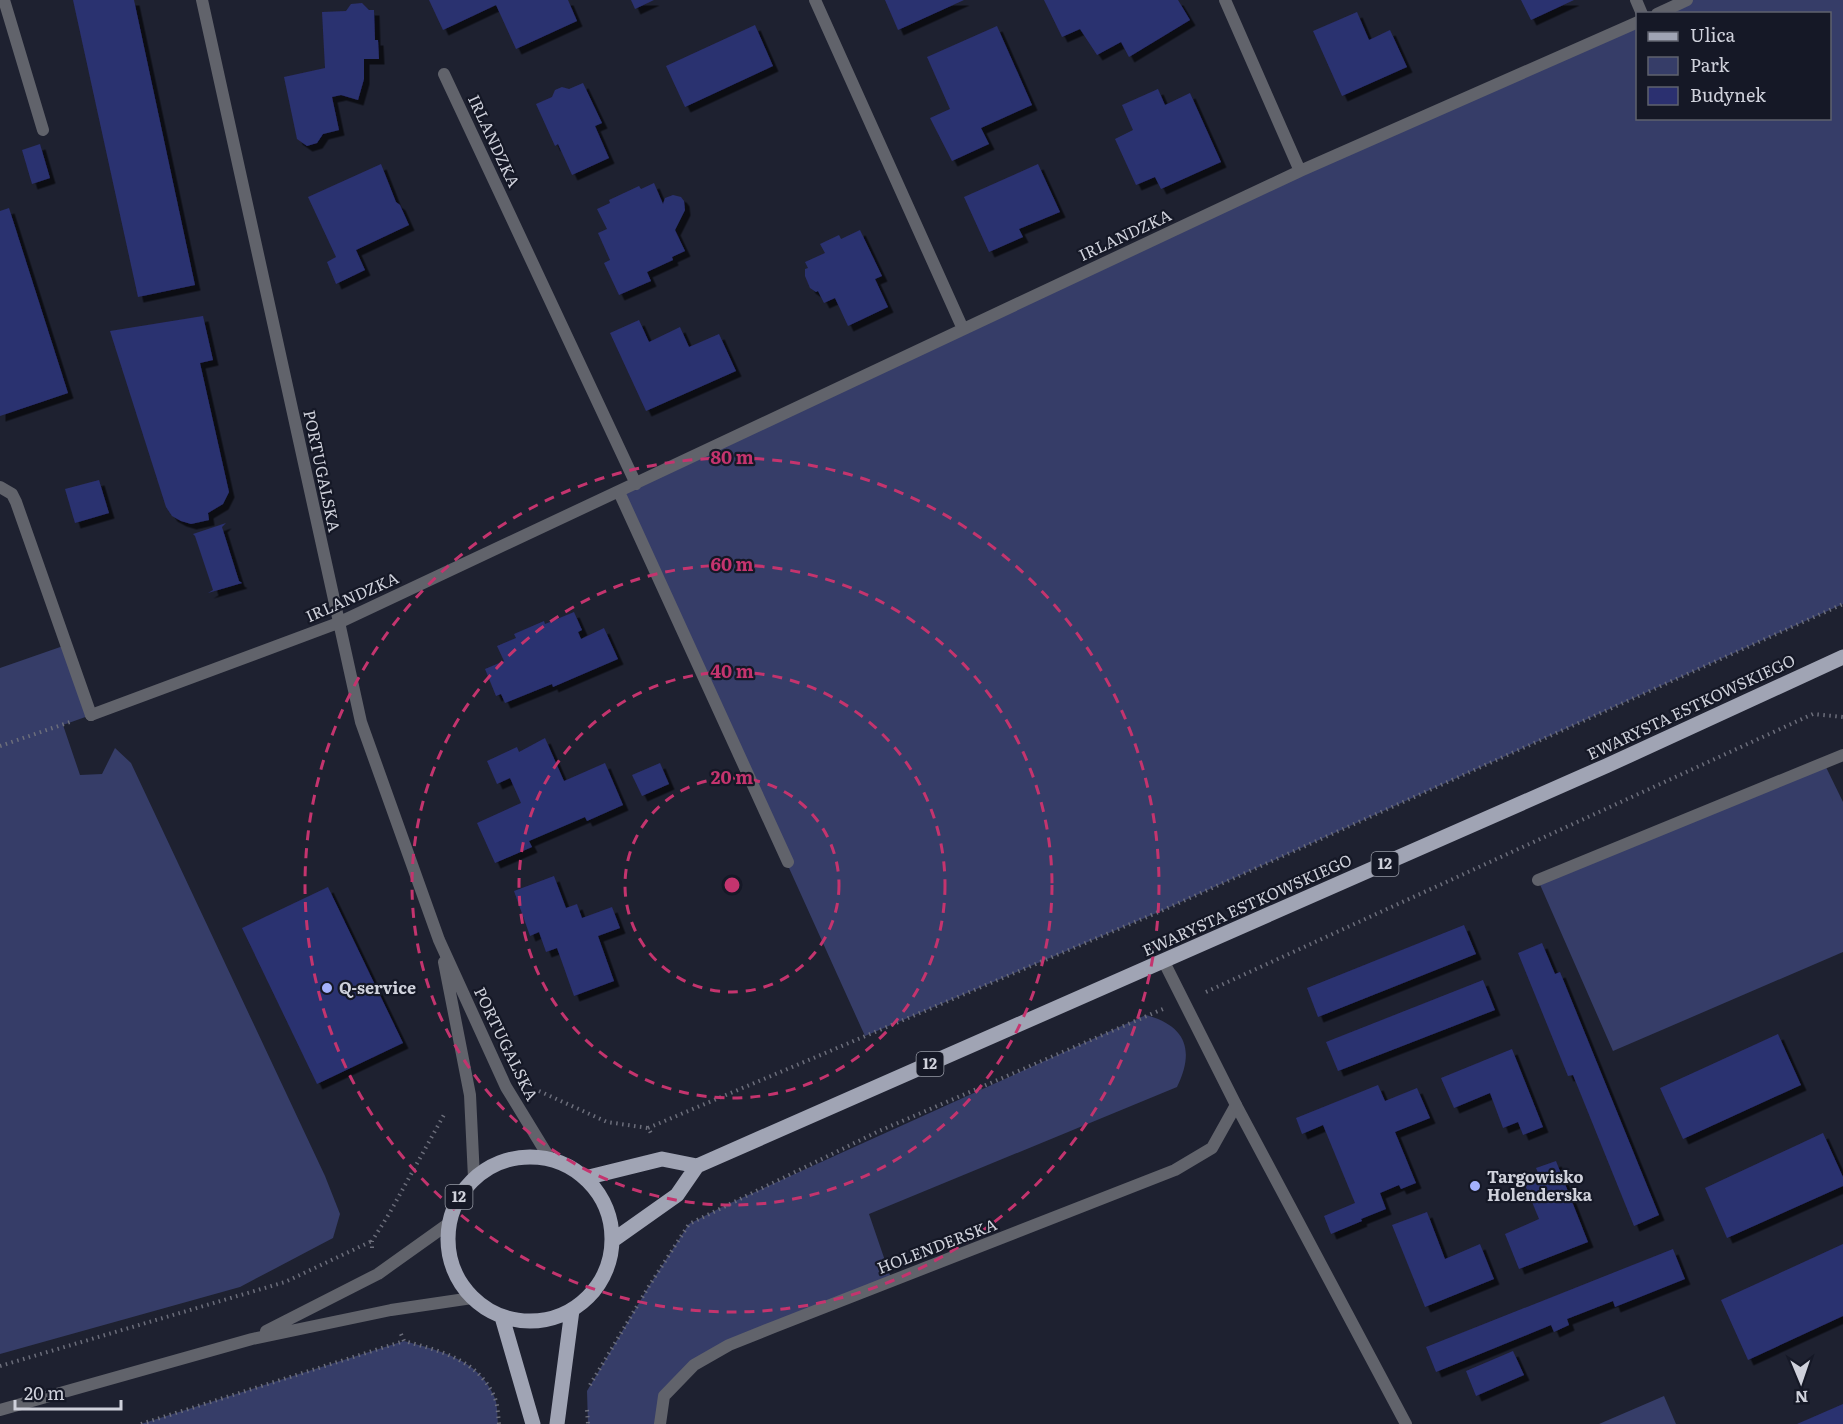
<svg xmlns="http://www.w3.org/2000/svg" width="1843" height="1424" font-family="Literata,serif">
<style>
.green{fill:#363d68}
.building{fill:#2b3070;filter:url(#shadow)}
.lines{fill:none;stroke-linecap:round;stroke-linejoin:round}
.path{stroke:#6c6e7b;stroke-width:4;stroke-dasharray:1.5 4.5;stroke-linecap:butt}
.service{stroke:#61636b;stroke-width:12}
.minor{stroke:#61636b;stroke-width:12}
.tertiary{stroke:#61636b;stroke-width:12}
.primary{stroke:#a0a4b4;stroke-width:15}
.ring{fill:none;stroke:#c4346e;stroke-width:3;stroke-dasharray:10 8}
.poi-dot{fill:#a4b1fc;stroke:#151826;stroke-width:2}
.labels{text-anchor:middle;stroke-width:4.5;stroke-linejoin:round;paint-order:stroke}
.shield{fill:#151826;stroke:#979aa5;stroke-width:1.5}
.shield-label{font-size:15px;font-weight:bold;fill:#cfd1db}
.street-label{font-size:16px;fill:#cfd1db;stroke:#151826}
.poi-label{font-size:16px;font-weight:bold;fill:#cfd1db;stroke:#151826;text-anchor:start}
.centre{fill:#c4346e;stroke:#151826;stroke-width:3}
.ring-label{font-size:18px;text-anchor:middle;font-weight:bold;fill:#c4346e;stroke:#151826;stroke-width:4.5;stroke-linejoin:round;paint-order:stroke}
</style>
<defs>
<filter id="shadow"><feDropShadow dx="5.5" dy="5.5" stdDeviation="0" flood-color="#0009"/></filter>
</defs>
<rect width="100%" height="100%" fill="#1e2130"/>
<!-- green -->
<path class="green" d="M 1687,0 L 1843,0 L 1843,604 L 1161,911 L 865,1036 L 619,492 L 963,329 L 1637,22 L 1638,118 L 1830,118 L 1830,14 L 1657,13 Z
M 66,645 L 91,715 L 63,725 L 80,775 L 102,774 L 115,748 L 131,763 L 325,1176 L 340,1214 L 333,1238 L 240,1287 L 0,1354 L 0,668 Z
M 1824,763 L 1843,802 L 1843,952 L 1613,1051 L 1538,880 Z
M 1146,1015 C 1186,1026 1195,1050 1177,1087 L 869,1214 L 892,1281 L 694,1365 L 664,1396 L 660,1424 L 588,1424 L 587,1391 L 649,1286 L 689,1224 L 724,1206 Z
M 404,1341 C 440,1351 478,1359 494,1396 C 498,1404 497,1415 498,1424 L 141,1424 Z
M 1664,1396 L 1676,1424 L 1599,1424 Z"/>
<!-- building -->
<path class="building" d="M 73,0 L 134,0 L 195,285 L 138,297 Z
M 429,0 L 568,0 L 577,21 L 516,49 L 496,5 L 443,30 Z
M 631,0 L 654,0 L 635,9 Z
M 885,0 L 964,0 L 898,30 Z
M 1044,0 L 1178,0 L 1190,20 L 1129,57 L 1121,42 L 1097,55 L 1080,29 L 1062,37 Z
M 1521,0 L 1574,0 L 1531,20 Z
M 362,3 L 369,10 L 374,10 L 375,40 L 378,40 L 379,59 L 364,59 L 364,79 L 358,100 L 341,95 L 332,97 L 339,130 L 323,134 L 317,143 L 307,146 L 297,139 L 284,77 L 325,68 L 322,12 L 346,11 L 351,4 Z
M 1357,12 L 1369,40 L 1390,30 L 1407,67 L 1342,96 L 1313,31 Z
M 755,25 L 773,66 L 685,107 L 666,66 Z
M 997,26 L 1032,105 L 981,128 L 989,144 L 952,161 L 930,118 L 950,109 L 927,57 Z
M 583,83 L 602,123 L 595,126 L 609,158 L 572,175 L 558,144 L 555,146 L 536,104 L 552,97 L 555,90 L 562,87 L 569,89 Z
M 1158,89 L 1165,105 L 1190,93 L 1221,162 L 1161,189 L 1155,177 L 1136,185 L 1115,139 L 1133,130 L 1122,105 Z
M 40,144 L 50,178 L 32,184 L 22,150 Z
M 381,164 L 396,202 L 400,205 L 409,225 L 356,250 L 365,270 L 336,284 L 327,262 L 336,257 L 308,197 Z
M 1038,164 L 1060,212 L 1019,229 L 1023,237 L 989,252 L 964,197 Z
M 654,183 L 663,204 L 665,198 L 673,195 L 681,197 L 684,201 L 685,210 L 675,230 L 685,251 L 672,257 L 673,260 L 647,272 L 651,281 L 619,295 L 604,263 L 610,260 L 598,233 L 607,229 L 597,209 L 610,203 L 609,200 L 639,186 L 641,189 Z
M 9,208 L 68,393 L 0,416 L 0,211 Z
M 860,230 L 882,276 L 875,279 L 888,307 L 848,326 L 835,298 L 824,303 L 818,291 L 816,292 L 810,288 L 805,276 L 805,269 L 808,268 L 805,262 L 825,253 L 820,244 L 839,235 L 841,239 Z
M 203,316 L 213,360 L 200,363 L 229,492 L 223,504 L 208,513 L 209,520 L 191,524 L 181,521 L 172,516 L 166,507 L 110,331 Z
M 639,320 L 649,342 L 680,327 L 689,347 L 719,334 L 736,371 L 646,411 L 610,333 Z
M 99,480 L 109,513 L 75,523 L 65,489 Z
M 226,523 L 222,527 L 239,581 L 242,583 L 208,593 L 213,590 L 195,536 L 193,534 Z
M 574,612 L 582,630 L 578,632 L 581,639 L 604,628 L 618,659 L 553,687 L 552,684 L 505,703 L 501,694 L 496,696 L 485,669 L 504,661 L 497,646 L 516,638 L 514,634 L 544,621 L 545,624 Z
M 545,738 L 564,781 L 605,763 L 623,805 L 587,821 L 585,817 L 529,841 L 532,847 L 495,863 L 477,823 L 521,803 L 510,778 L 497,784 L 487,761 L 517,747 L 519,752 Z
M 660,763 L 669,784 L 642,796 L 632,775 Z
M 554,876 L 566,908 L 577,904 L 582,918 L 612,907 L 620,928 L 598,936 L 614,981 L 574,996 L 557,948 L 546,952 L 539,932 L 530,936 L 514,891 Z
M 328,887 L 403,1043 L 317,1084 L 242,928 Z
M 1464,925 L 1476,954 L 1318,1017 L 1307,988 Z
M 1542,943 L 1555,974 L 1560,972 L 1659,1215 L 1634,1226 L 1573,1075 L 1568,1076 L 1518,953 Z
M 1483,980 L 1495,1010 L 1338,1071 L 1326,1042 Z
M 1778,1034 L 1801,1085 L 1683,1139 L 1660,1088 Z
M 1512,1049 L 1543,1127 L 1523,1135 L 1518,1122 L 1503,1128 L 1490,1093 L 1454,1108 L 1441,1078 Z
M 1378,1085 L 1385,1101 L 1417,1088 L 1430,1118 L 1395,1132 L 1416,1183 L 1401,1189 L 1399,1185 L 1380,1193 L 1386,1209 L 1361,1219 L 1362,1221 L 1331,1234 L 1324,1216 L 1355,1203 L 1323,1125 L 1302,1134 L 1296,1118 Z
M 1823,1133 L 1843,1177 L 1843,1186 L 1727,1238 L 1705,1188 Z
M 1556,1161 L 1588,1242 L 1519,1269 L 1505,1234 L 1539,1219 L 1525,1185 L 1541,1180 L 1536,1168 Z
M 1427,1212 L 1445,1259 L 1480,1244 L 1494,1279 L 1425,1307 L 1392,1225 Z
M 1843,1244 L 1843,1316 L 1748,1360 L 1721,1300 Z
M 1673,1249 L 1685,1279 L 1615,1307 L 1613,1301 L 1567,1319 L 1569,1325 L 1554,1332 L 1551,1325 L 1436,1372 L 1426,1347 Z
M 1513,1351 L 1524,1375 L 1476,1396 L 1466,1371 Z
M 1843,1404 L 1843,1424 L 1797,1424 Z"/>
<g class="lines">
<!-- path -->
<path class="path" d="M 0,746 L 70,722
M 1206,992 L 1813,714 L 1843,717
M 539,1091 L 607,1122 L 648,1128 L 652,1135
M 648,1128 L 1161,911 L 1843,604
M 372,1248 L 372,1241 L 389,1214 L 445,1113
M 401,1334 L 404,1341 C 440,1351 477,1359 494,1396 C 498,1404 498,1415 499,1424
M 0,1366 L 285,1282 L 372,1241
M 590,1385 L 649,1286 L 689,1224 L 879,1131 L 1163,1009
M 587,1410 L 588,1424
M 141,1424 L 404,1341"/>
<!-- service -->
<path class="service" d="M 4,0 L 43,130
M 0,487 L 12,494 L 16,502 L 91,715
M 1538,880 L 1843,755
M 660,1424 L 664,1396 L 694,1365 L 729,1345 L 774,1327 L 1175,1170 L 1212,1148 L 1236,1105"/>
<!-- minor -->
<path class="minor" d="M 202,0 L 361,722 L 439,940 L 506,1087 L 550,1159
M 815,0 L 963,329
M 1225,0 L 1300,171
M 1636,0 L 1642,14
M 1657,14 L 1687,0
M 444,74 L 636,484
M 619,492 L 788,862
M 91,715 L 338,623 L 1300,171 L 1638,22
M 444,962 L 470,1095 L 474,1178
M 1164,962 L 1236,1105 L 1406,1424"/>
<!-- tertiary -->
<path class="tertiary" d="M 266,1331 L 378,1274 L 448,1224
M 0,1410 L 252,1339 L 391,1310 L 472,1298"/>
<!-- primary -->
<path class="primary" d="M448 1239a82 82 0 1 1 164 0a82 82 0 1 1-164 0Z
M 585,1178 L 662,1159 L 697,1166
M 612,1241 L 677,1195 L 697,1166 L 1606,766 L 1843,657
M 502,1317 L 533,1424
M 557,1424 L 572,1310"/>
</g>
<!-- distance rings -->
<g class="ring">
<circle cx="732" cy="885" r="107"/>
<circle cx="732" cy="885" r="213"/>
<circle cx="732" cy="885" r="320"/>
<circle cx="732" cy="885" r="427"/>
</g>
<!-- markers -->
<g class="poi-dot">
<circle cx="327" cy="988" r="6"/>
<circle cx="1475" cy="1186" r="6"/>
</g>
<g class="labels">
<!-- shield labels -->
<g class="shield">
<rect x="1371.5" y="852" width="27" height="24" rx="4.5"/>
<rect x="916.5" y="1052" width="27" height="24" rx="4.5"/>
<rect x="445.5" y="1185" width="27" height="24" rx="4.5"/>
</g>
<g class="shield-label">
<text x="1385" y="869">12</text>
<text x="930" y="1069">12</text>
<text x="459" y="1202">12</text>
</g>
<!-- street labels -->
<g class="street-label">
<text transform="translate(494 141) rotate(65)" y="6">IRLANDZKA</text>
<text transform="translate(1125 235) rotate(-25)" y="6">IRLANDZKA</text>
<text transform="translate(322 471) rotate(78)" y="6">PORTUGALSKA</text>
<text transform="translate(352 597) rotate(-24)" y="6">IRLANDZKA</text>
<text transform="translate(1691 707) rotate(-25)" y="6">EWARYSTA ESTKOWSKIEGO</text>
<text transform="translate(1247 905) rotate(-24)" y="6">EWARYSTA ESTKOWSKIEGO</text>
<text transform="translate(506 1044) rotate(64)" y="6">PORTUGALSKA</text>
<text transform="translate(937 1246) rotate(-21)" y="6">HOLENDERSKA</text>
</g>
<!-- poi labels -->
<g class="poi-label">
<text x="339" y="994">Q-service</text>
<text x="1487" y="1183">Targowisko<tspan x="1487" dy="18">Holenderska</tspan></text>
</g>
</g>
<circle cx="732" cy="885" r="9" class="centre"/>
<g class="ring-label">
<text x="732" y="464">80 m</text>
<text x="732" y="571">60 m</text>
<text x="732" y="678">40 m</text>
<text x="732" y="784">20 m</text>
</g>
<!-- legend -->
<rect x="1636" y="12" width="195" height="108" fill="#151826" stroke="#5f626e" stroke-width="1.5"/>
<rect x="1648" y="32" width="30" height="9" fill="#a0a4b4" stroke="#5f626e" stroke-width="1.5"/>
<text x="1690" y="42" font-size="18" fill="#cfd1db">Ulica</text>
<rect x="1648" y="57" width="30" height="18" fill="#363d68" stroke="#5f626e" stroke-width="1.5"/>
<text x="1690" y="72" font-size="18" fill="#cfd1db">Park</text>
<rect x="1648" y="87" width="30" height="18" fill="#2b3070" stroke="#5f626e" stroke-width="1.5"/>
<text x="1690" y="102" font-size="18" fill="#cfd1db">Budynek</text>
<!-- north arrow -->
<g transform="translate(1801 1382) rotate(178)" stroke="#151826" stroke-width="4.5" paint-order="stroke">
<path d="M0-4.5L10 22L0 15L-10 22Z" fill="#cfd1db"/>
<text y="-9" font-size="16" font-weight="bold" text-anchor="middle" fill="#cfd1db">N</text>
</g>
<!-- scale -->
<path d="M15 1400v9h106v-9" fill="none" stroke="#cfd1db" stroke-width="3"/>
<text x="24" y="1400" font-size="18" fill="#cfd1db" stroke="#151826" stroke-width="4.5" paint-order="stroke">20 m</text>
</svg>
